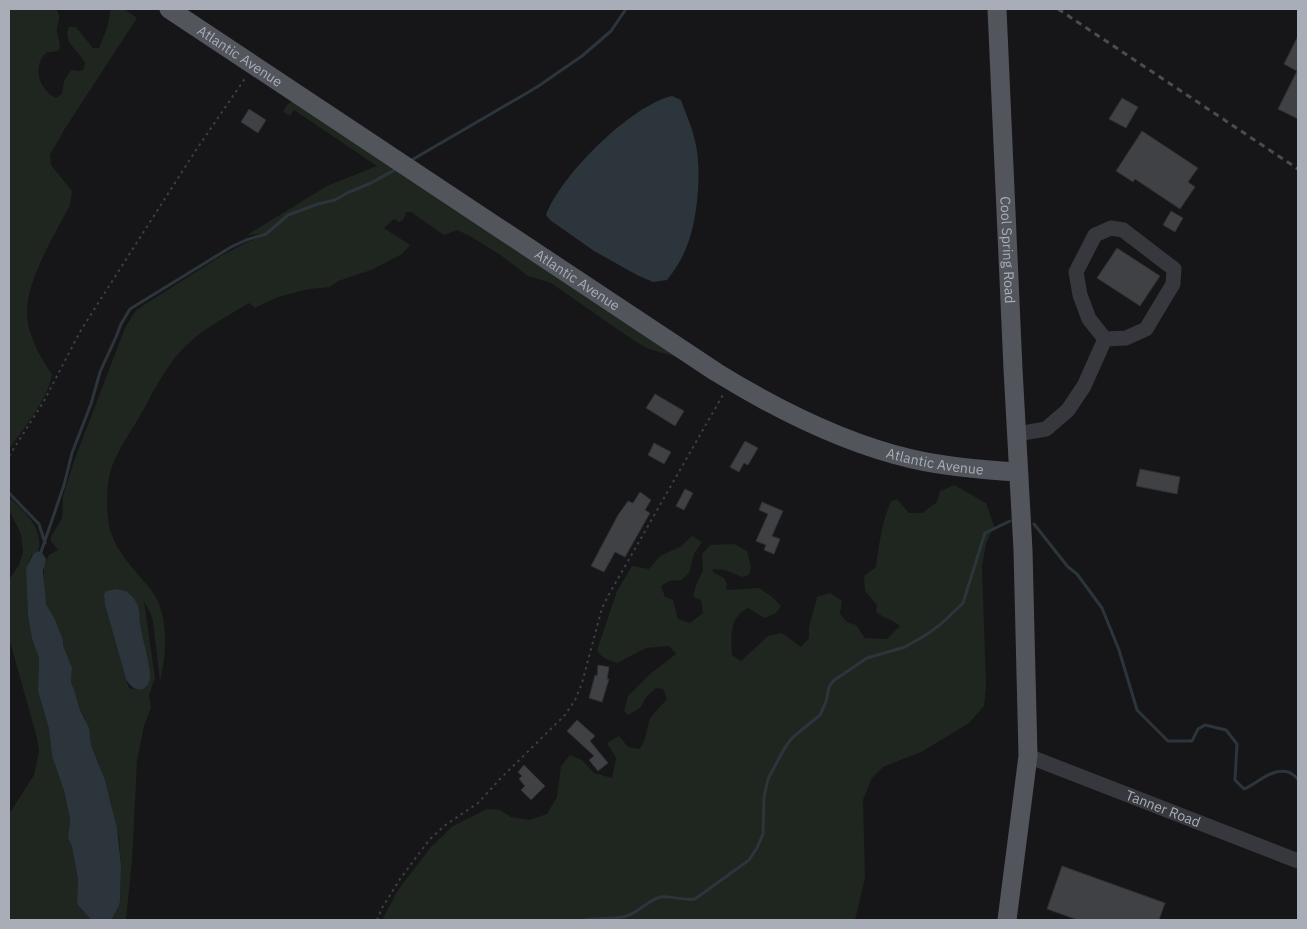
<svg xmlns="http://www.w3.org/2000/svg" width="1307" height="929" font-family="'IBM Plex Sans',sans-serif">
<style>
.green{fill:#1e261f;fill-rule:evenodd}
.water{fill:#2c353c}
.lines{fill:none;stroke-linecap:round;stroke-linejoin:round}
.stream{stroke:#2c353c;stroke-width:3}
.building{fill:#404145;stroke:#303034}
.path{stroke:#3d3f44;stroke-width:2;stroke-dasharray:2.5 4;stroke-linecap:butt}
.minor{stroke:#37383d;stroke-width:15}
.major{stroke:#53555c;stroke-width:19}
.rail{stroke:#4a4c52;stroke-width:3;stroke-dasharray:6 5;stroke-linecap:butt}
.labels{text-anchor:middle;stroke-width:5;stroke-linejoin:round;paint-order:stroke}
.street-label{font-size:14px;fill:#a8adb8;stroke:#111113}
</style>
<rect width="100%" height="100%" fill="#161618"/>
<!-- green -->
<path class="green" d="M 9,9 L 56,9 C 62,17 58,20 57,29 C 56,37 62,42 59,50 L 53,52 L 47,52 C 31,66 39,90 56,98 L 62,94 L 64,81 L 71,70 L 79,71 L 84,69 L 85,63 C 79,50 62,43 69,27 L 76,27 L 93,48 L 99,48 L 107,28 L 111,9 L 124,9 L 137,18 L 64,130 L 50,155 L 51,165 L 72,191 L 70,205 C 55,234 25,282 27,315 C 28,335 40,357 52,374 C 49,398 23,429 9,449 Z
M 295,101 L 690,361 L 649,349 L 636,342 L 551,283 L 528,276 L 499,254 L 470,236 L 457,230 L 444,235 L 411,212 L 406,212 L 403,220 L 399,222 L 394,219 L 384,228 L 410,245 L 402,254 L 371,270 L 338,281 L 330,287 L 309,289 L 278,297 L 255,308 L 249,303 C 228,316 206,327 189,343 C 166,363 153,394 138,419 C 128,436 115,454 110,473 C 106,488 106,519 111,533 C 118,554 135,570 148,586 C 170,611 167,651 160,681 L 153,622 L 151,614 L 144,602 L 155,678 L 149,695 L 151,708 L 144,726 L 137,761 L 132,861 L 126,920 L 111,920 L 119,906 L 120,901 L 121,865 L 119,838 L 110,799 L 99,764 L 91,745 L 85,719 L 80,710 L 74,689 L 71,683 L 72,668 L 63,645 L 63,640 L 55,619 L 46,604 L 44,595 L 44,564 L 49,555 L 58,550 L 51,541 L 51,537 L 62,518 L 63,496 L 74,461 L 125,328 L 136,310 L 221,256 L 243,244 L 270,233 L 247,235 L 327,186 L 377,166 L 294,110 L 290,116 L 283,112 C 285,107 289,102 295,101 ZM 116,589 L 138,606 L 140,629 L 148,659 L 149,681 L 134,689 L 129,688 L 126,679 L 104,594 L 106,591 Z
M 954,485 L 986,503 L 994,526 L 986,544 L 982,566 L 986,686 L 984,706 L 969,723 L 923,751 L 883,767 L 872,778 L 863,800 L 865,878 L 855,920 L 382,920 L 398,890 L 431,847 L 453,826 L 487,809 L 500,810 L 511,817 L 529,820 L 547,814 L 557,797 L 561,766 L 570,755 L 582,760 L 594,773 L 612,778 L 616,758 L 607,743 L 619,736 L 628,747 L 639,749 L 644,742 L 650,718 L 667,699 L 663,689 L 656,688 L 647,696 L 640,708 L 628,715 L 624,711 L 628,696 L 650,674 L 676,654 L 669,646 L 646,648 L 617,663 C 609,660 601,658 597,650 L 617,591 L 632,566 L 649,569 L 660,556 L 680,547 L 692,536 L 702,542 L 694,554 L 689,573 L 681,580 L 670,581 L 661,586 L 665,597 L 673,600 L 678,619 L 690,623 L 703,613 L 701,600 L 693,597 L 696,585 L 703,571 L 702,554 L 710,545 L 734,544 L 747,551 L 751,567 L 749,575 L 742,577 L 725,570 L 712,569 L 714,573 L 724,578 L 727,584 L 726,590 L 759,588 L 771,596 L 781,606 L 776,613 L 765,618 L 748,608 C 729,617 731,637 732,655 L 741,661 L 768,636 L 782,633 L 801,647 L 809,638 L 809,627 L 817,597 L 830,593 L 842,601 L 840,614 L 847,622 L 856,625 L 865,638 L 887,639 L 900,626 C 892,619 883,618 876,612 L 877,605 L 865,591 L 864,576 L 876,567 C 879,544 882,522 891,501 L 897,499 L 909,513 L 922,513 L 937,502 L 940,491 Z
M 9,497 C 24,512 45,528 38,553 L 34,553 L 31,557 L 26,568 L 28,616 L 32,639 L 39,658 L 38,691 L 49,729 L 52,756 L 64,791 L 70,819 L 68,838 L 72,847 L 78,879 L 77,904 L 91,920 L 9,920 L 9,814 L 34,775 L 39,752 L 37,738 L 9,638 L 9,580 L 19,565 L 23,552 L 21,534 L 9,510 Z"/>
<!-- water -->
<path class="water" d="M 672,96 L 681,100 C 685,112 691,124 694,137 C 699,154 699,173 698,191 C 695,226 689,253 667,280 L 653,282 L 637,275 L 594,251 L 550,220 L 546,215 C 561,175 630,106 672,96 Z
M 41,551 L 46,559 L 43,571 L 46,604 L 55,619 L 63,640 L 63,645 L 72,668 L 71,683 L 74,689 L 80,710 L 89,728 L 91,745 L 105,780 L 117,828 L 121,865 L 120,901 L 119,906 L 111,920 L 91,920 L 77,904 L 78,879 L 72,847 L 68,838 L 70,819 L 64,791 L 52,756 L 49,729 L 38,691 L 39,658 L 32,639 L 28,616 L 26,568 L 34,553 Z
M 116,589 L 126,591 C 131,595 136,600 138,606 C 140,613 139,622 141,629 C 143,642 153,671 149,682 C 143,696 130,688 126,679 L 105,604 L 104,594 L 106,591 Z"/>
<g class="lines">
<!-- stream -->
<path class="stream" d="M 410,161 L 537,87 L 582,56 L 611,31 L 626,9
M 9,493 L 39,524 L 45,543
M 1034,524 L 1068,567 L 1077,574 L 1102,608 L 1119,650 L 1137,710 L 1168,741 L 1192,741 L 1198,729 L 1205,725 L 1226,730 L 1237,744 L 1235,780 L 1244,789 C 1258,783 1271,768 1288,772 C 1291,773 1296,777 1298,779
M 40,555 L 64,485 L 72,453 L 91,404 L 100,372 L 116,337 L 121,324 L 130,309 L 231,247 L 246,240 L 266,234 L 288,215 L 318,204 L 335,200 L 347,193 L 371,183 L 398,168
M 585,920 C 599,917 614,920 627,916 C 637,913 651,899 660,897 C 669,895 682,901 695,899 L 749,860 L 757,848 L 763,834 L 764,797 L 768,779 L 784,749 L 792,738 L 820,715 L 826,702 L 829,687 L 833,681 L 867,658 L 905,647 L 926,635 L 941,624 L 963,603 L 985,533 L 1010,521"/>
</g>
<!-- building -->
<path class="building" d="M 1298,36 L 1298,119 L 1278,109 L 1297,71 L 1284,64 Z
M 1122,98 L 1138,107 L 1126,128 L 1109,119 Z
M 249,109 L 266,120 L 258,133 L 241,122 Z
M 1142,131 L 1198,168 L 1188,182 L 1195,187 L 1180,209 L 1135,179 L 1133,182 L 1116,171 Z
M 1171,211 L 1183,218 L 1175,232 L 1163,225 Z
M 1117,248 L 1160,276 L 1140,306 L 1097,278 Z
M 655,394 L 684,411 L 675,426 L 646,408 Z
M 745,441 L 758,448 L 748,465 L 744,463 L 739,472 L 730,467 Z
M 654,443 L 671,452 L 664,464 L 648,455 Z
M 1140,469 L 1180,477 L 1177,494 L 1136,486 Z
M 685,489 L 693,493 L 684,510 L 676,506 Z
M 640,492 L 651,500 L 645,510 L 650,513 L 625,557 L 615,552 L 604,572 L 591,566 L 618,515 L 628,501 L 633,503 Z
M 762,502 L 783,511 L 772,536 L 780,539 L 774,554 L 764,550 L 766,545 L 756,541 L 768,514 L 759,510 Z
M 598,665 L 609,667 L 607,679 L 609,679 L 602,702 L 589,698 L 595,675 L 597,676 Z
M 577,720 L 595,736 L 590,741 L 608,763 L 598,771 L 589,760 L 594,756 L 567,731 Z
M 524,765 L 545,786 L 531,800 L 521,790 L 525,786 L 519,779 L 522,776 L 518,772 Z
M 1062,866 L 1165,903 L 1159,920 L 1078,920 L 1047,909 Z"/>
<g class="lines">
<!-- path -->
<path class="path" d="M 9,456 L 44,401 L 81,330 L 194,153 L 246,77
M 377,920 L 382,908 L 400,879 L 429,840 L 444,826 L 478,803 L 501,778 L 565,715 L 575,700 L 582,683 L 602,608 L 608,596 L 724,393"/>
<!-- minor -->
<g class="minor">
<path d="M 1111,228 L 1123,230 L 1174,269 L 1173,284 L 1146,329 L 1126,338 L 1105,339 L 1089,319 L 1080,295 L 1076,272 L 1095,235 Z"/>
<path d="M 1016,434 L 1046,429 L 1068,410 L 1084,386 L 1105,339"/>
<path id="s1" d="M 1028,756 L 1298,861"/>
</g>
<!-- major -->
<g class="major">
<path id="s2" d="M 169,9 L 716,372 C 776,409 843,443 912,459 C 947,467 983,470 1018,472"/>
<path id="s3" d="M 997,9 L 1013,369 L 1023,550 L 1028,756 L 1007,920"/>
</g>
<!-- rail -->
<path class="rail" d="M 1058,9 L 1298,169"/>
</g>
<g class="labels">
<!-- street labels -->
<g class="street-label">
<text dy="5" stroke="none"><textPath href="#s2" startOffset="85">Atlantic Avenue</textPath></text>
<text dy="5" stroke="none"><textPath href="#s3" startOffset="241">Cool Spring Road</textPath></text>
<text dy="5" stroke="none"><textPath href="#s2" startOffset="490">Atlantic Avenue</textPath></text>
<text dy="5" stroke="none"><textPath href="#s2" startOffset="895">Atlantic Avenue</textPath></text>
<text dy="5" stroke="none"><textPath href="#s1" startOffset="145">Tanner Road</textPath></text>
</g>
</g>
<!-- border -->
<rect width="1307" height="929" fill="none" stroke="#a8adb8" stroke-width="20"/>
</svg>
